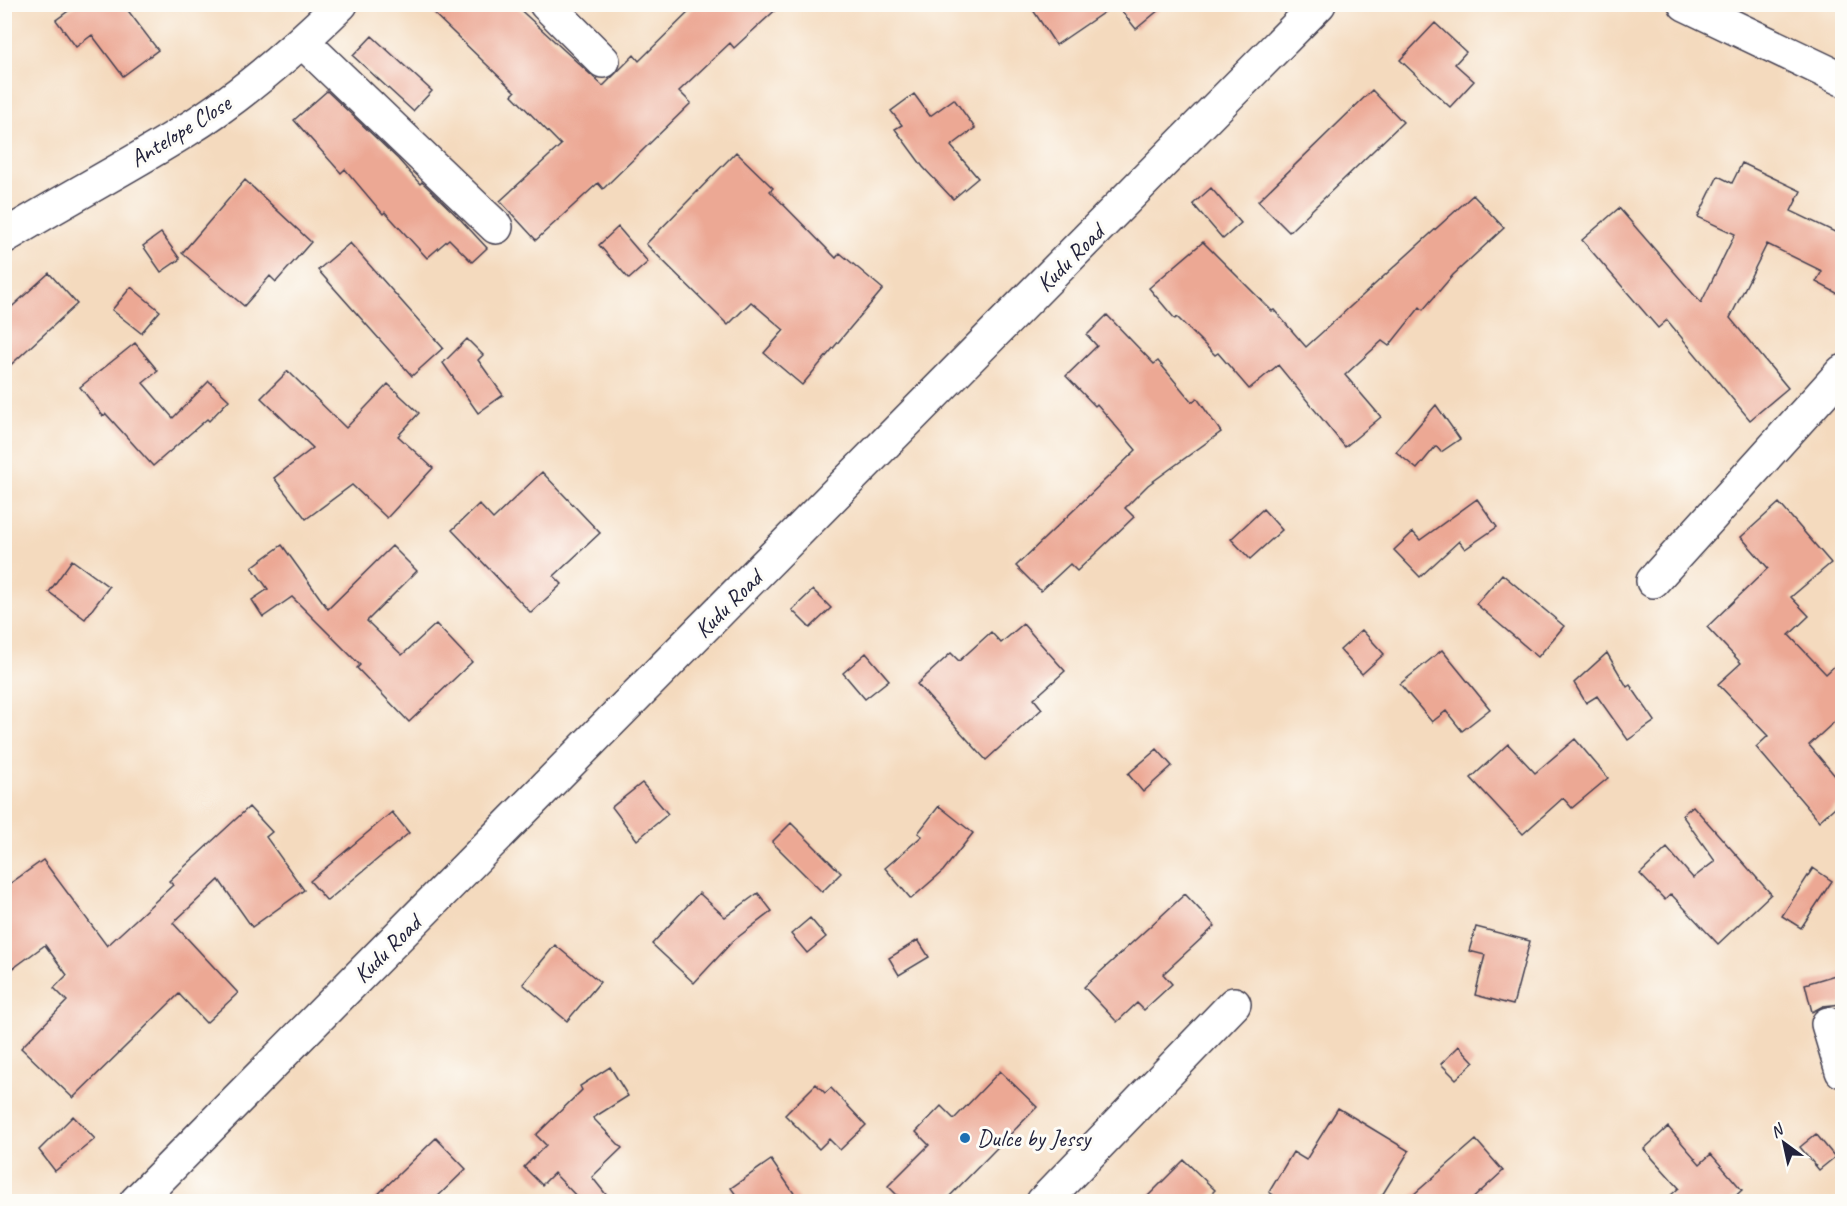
<svg xmlns="http://www.w3.org/2000/svg" width="1847" height="1206" font-family="Caveat,sans-serif">
<style>
.building{fill:#eca894}
.lines{fill:none;stroke-linecap:round;stroke-linejoin:round}
.minor-casing{stroke:#423e4f;stroke-width:36}
.minor{stroke:#fff;stroke-width:33}
.poi-dot{fill:#1f6fb2;stroke:#fdfcf7;stroke-width:2}
.labels{text-anchor:middle;stroke-width:6;stroke-linejoin:round;paint-order:stroke}
.street-label{font-size:24px;fill:#22223b;stroke:#fdfcf7}
.poi-label{font-size:24px;fill:#22223b;stroke:#fdfcf7;text-anchor:start}
</style>
<rect width="100%" height="100%" fill="#fdfcf7"/>
<filter id="ink" filterUnits="userSpaceOnUse"><feTurbulence type="fractalNoise" baseFrequency=".0167" numOctaves="2"/><feDisplacementMap in="SourceGraphic" scale="12" xChannelSelector="R" yChannelSelector="G"/><feConvolveMatrix kernelMatrix="1 2 1 2 8 2 1 2 1" color-interpolation-filters="sRGB"/></filter>
<filter id="wash" filterUnits="userSpaceOnUse"><feTurbulence type="fractalNoise" baseFrequency=".008" numOctaves="4" result="noise"/><feDisplacementMap in="SourceGraphic" scale="24" xChannelSelector="R" yChannelSelector="G"/><feGaussianBlur stdDeviation="1.35" result="paint"/><feColorMatrix in="noise" values="0 0 0 0 0 0 0 0 0 0 0 0 0 0 0 0 0 1.4 0 .05"/><feComposite in="paint" operator="in"/></filter>
<g filter="url(#wash)">
<rect width="100%" height="100%" fill="#f4dabe"/>
<g id="blocks">
<!-- building -->
<path class="building" d="M 78,4 L 123,4 L 158,50 L 123,76 L 92,35 L 76,47 L 56,20 Z
M 424,4 L 514,4 L 603,86 L 634,55 L 639,61 L 697,4 L 782,4 L 734,48 L 730,43 L 679,91 L 691,103 L 603,189 L 598,183 L 536,240 L 500,201 L 561,145 L 512,95 L 515,92 Z
M 1029,4 L 1116,4 L 1056,45 Z
M 1116,4 L 1166,4 L 1136,29 Z
M 1435,23 L 1466,52 L 1455,64 L 1474,81 L 1450,107 L 1400,60 Z
M 372,36 L 432,91 L 413,111 L 353,56 Z
M 1372,90 L 1403,122 L 1289,232 L 1258,201 Z
M 327,91 L 398,159 L 420,184 L 422,182 L 461,220 L 487,248 L 472,262 L 449,239 L 427,258 L 385,212 L 383,214 L 345,169 L 341,173 L 294,120 Z
M 914,94 L 930,116 L 954,99 L 975,128 L 951,146 L 978,178 L 953,199 L 923,167 L 895,129 L 902,125 L 891,111 Z
M 736,152 L 773,188 L 770,191 L 836,258 L 840,253 L 883,289 L 802,385 L 764,353 L 784,330 L 751,302 L 728,325 L 646,244 Z
M 1742,163 L 1801,191 L 1791,211 L 1841,235 L 1842,232 L 1842,296 L 1816,282 L 1822,271 L 1767,244 L 1730,318 L 1788,388 L 1750,420 L 1667,320 L 1658,328 L 1582,240 L 1619,208 L 1701,303 L 1735,234 L 1698,217 L 1718,176 L 1732,183 Z
M 245,180 L 311,242 L 276,282 L 270,276 L 244,306 L 182,253 Z
M 1211,188 L 1241,223 L 1223,239 L 1193,204 Z
M 1473,195 L 1504,228 L 1453,275 L 1423,310 L 1420,307 L 1389,346 L 1382,341 L 1345,375 L 1381,417 L 1345,447 L 1278,365 L 1249,389 L 1218,353 L 1215,355 L 1177,317 L 1175,319 L 1149,288 L 1203,242 L 1272,311 L 1274,310 L 1306,347 Z
M 618,227 L 648,262 L 629,279 L 599,245 Z
M 161,233 L 180,259 L 161,272 L 143,246 Z
M 350,243 L 443,348 L 412,376 L 318,270 Z
M 49,273 L 77,304 L 4,371 L 4,314 Z
M 131,287 L 160,311 L 141,333 L 112,310 Z
M 1107,315 L 1154,364 L 1158,361 L 1192,402 L 1197,398 L 1221,432 L 1148,485 L 1125,508 L 1134,517 L 1077,571 L 1070,564 L 1041,591 L 1016,566 L 1136,450 L 1097,404 L 1095,406 L 1066,376 L 1097,346 L 1087,335 Z
M 467,339 L 483,355 L 478,360 L 503,395 L 478,413 L 443,363 Z
M 135,343 L 158,371 L 143,383 L 173,418 L 209,381 L 229,400 L 209,421 L 207,419 L 153,466 L 106,414 L 103,416 L 80,387 Z
M 288,371 L 346,428 L 388,384 L 419,413 L 398,436 L 433,468 L 387,518 L 352,485 L 306,519 L 274,478 L 313,448 L 261,398 Z
M 1436,405 L 1460,439 L 1441,452 L 1436,446 L 1417,469 L 1396,452 Z
M 542,472 L 600,533 L 554,576 L 562,584 L 531,613 L 452,530 L 479,504 L 493,519 Z
M 1477,499 L 1497,527 L 1465,549 L 1459,541 L 1420,577 L 1394,550 L 1413,532 L 1420,540 Z
M 1779,503 L 1831,563 L 1791,597 L 1809,616 L 1789,635 L 1826,674 L 1842,659 L 1842,715 L 1809,745 L 1842,784 L 1842,801 L 1819,821 L 1756,747 L 1768,736 L 1718,684 L 1741,663 L 1707,627 L 1768,568 L 1741,537 Z
M 1263,509 L 1282,530 L 1250,559 L 1231,539 Z
M 282,545 L 328,609 L 392,546 L 417,571 L 367,621 L 402,655 L 436,624 L 472,662 L 409,722 L 357,668 L 360,665 L 292,597 L 263,617 L 252,600 L 268,589 L 252,567 Z
M 72,560 L 109,587 L 85,619 L 49,592 Z
M 1502,574 L 1564,626 L 1538,657 L 1476,604 Z
M 813,590 L 831,608 L 810,628 L 792,610 Z
M 1023,624 L 1065,671 L 1034,699 L 1042,709 L 986,760 L 917,684 L 951,653 L 959,661 L 991,632 L 1001,643 Z
M 1362,630 L 1384,654 L 1362,674 L 1340,650 Z
M 1442,650 L 1490,709 L 1462,731 L 1446,711 L 1432,722 L 1400,684 Z
M 866,653 L 889,680 L 865,699 L 843,673 Z
M 1607,653 L 1627,687 L 1630,685 L 1655,721 L 1628,740 L 1597,696 L 1586,703 L 1574,683 Z
M 1575,739 L 1608,778 L 1572,808 L 1563,798 L 1523,834 L 1471,778 L 1508,744 L 1535,773 Z
M 1157,749 L 1172,766 L 1143,792 L 1128,774 Z
M 642,783 L 668,814 L 637,840 L 612,807 Z
M 939,806 L 973,833 L 943,871 L 911,899 L 885,868 L 922,836 L 918,833 Z
M 1693,806 L 1771,894 L 1718,944 L 1671,894 L 1665,900 L 1640,874 L 1667,848 L 1693,878 L 1715,861 L 1682,815 Z
M 249,807 L 272,832 L 266,837 L 304,890 L 252,927 L 219,880 L 173,923 L 238,993 L 206,1023 L 179,994 L 73,1098 L 21,1048 L 67,1001 L 54,988 L 67,975 L 45,945 L 4,975 L 4,888 L 43,860 L 107,946 L 173,885 L 169,881 Z
M 392,812 L 409,833 L 327,901 L 310,881 Z
M 791,823 L 841,873 L 822,892 L 772,842 Z
M 1813,868 L 1832,881 L 1801,928 L 1782,916 Z
M 699,893 L 725,917 L 758,893 L 772,911 L 733,941 L 694,983 L 652,944 Z
M 1185,894 L 1215,926 L 1163,974 L 1172,984 L 1144,1010 L 1137,1003 L 1117,1022 L 1084,987 Z
M 810,918 L 826,937 L 807,953 L 791,934 Z
M 1476,927 L 1530,941 L 1513,1005 L 1475,995 L 1485,955 L 1469,951 Z
M 918,940 L 929,957 L 899,975 L 889,958 Z
M 555,945 L 600,982 L 567,1021 L 523,984 Z
M 1842,973 L 1842,1004 L 1823,1006 L 1812,1012 L 1805,984 Z
M 1459,1046 L 1474,1062 L 1456,1079 L 1441,1064 Z
M 610,1067 L 628,1096 L 593,1118 L 622,1148 L 592,1177 L 612,1202 L 582,1202 L 554,1173 L 542,1185 L 524,1167 L 546,1145 L 536,1135 L 582,1090 L 580,1086 Z
M 1000,1071 L 1037,1107 L 944,1202 L 904,1202 L 888,1186 L 929,1145 L 916,1132 L 941,1106 L 954,1119 Z
M 816,1084 L 825,1093 L 831,1088 L 866,1125 L 840,1150 L 829,1139 L 819,1149 L 785,1115 Z
M 1338,1108 L 1409,1151 L 1378,1202 L 1284,1202 L 1269,1192 L 1293,1152 L 1306,1160 Z
M 73,1116 L 95,1139 L 55,1171 L 39,1150 Z
M 1668,1127 L 1700,1164 L 1711,1154 L 1742,1190 L 1729,1202 L 1663,1202 L 1679,1188 L 1644,1149 Z
M 1816,1134 L 1835,1157 L 1819,1170 L 1800,1147 Z
M 436,1138 L 466,1169 L 432,1202 L 370,1202 Z
M 1476,1140 L 1503,1171 L 1469,1202 L 1405,1202 Z
M 771,1160 L 800,1202 L 741,1202 L 731,1188 Z
M 1184,1160 L 1215,1190 L 1203,1202 L 1142,1202 Z"/>
</g>
</g>
<g filter="url(#ink)">
<use href="#blocks" fill-opacity="0" stroke="#423e4f" stroke-width="1.5"/>
<g class="lines">
<!-- minor casing -->
<g class="minor-casing">
<path id="minor" d="M 546,4 L 603,61
M 1685,4 L 1842,79
M 303,42 L 496,227
M 4,237 C 64,200 126,168 185,131 C 242,96 293,51 341,4
M 1653,581 L 1842,372
M 1828,1024 L 1842,1071
M 136,1202 L 1319,4
M 1043,1202 L 1234,1004"/>
</g>
<!-- minor -->
<use href="#minor" class="minor"/>
</g>
</g>
<!-- markers -->
<circle class="poi-dot" cx="965" cy="1138" r="6"/>
<g class="labels">
<!-- street labels -->
<g class="street-label">
<text transform="translate(180 131) rotate(-32)" y="8">Antelope Close</text>
<text transform="translate(1070 258) rotate(-45)" y="8">Kudu Road</text>
<text transform="translate(728 604) rotate(-45)" y="8">Kudu Road</text>
<text transform="translate(387 949) rotate(-45)" y="8">Kudu Road</text>
</g>
<!-- poi labels -->
<g class="poi-label">
<text x="977" y="1146">Dulce by Jessy</text>
</g>
</g>
<!-- margin -->
<rect width="1847" height="1206" fill="none" stroke="#fdfcf7" stroke-width="24"/>
<!-- north arrow -->
<g transform="translate(1784 1143) rotate(327)" stroke="#fdfcf7" stroke-width="4.5" paint-order="stroke">
<path d="M0-4.5L10 22L0 15L-10 22Z" fill="#22223b"/>
<text y="-9" font-size="16" font-weight="bold" text-anchor="middle" fill="#22223b">N</text>
</g>
</svg>
